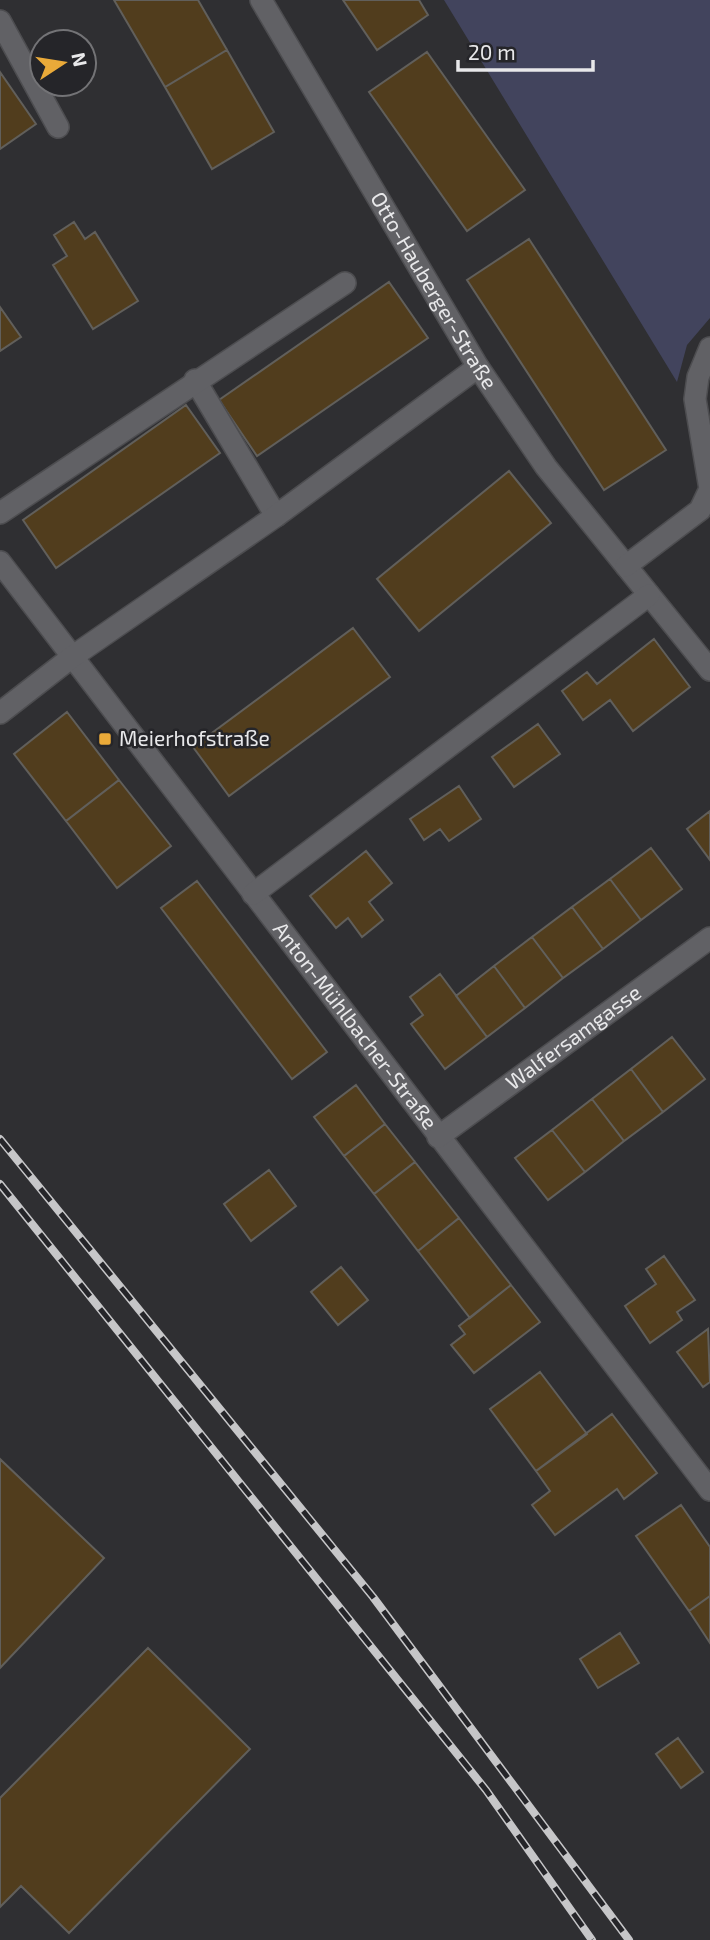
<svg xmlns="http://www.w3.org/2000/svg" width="710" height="1940" font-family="'Exo 2',sans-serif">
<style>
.green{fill:#42445d}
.building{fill:#513d1d;stroke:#615f5b;stroke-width:2}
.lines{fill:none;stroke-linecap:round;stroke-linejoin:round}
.minor-casing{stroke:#4d4d50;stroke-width:24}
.minor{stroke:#616165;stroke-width:21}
.rail-casing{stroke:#c6c6c8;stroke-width:8}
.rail{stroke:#252529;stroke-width:5;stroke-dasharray:16;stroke-linecap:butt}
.poi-dot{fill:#eaaa39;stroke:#252529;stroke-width:2.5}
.labels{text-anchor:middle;stroke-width:5;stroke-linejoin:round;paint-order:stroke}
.street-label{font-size:21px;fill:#e8e8ea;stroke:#252529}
.poi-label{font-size:21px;fill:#e8e8ea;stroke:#252529;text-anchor:start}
</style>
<rect width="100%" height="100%" fill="#2f2f32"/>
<!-- green -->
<path class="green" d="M 444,0 L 710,0 L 710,318 L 687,345 L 677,382 Z"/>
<!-- building -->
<path class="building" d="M 114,0 L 198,0 L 227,50 L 165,87 Z
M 343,0 L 419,0 L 428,15 L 377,50 Z
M 227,50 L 274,132 L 212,169 L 165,87 Z
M 427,52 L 525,190 L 467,231 L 369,92 Z
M 0,72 L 36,124 L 0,149 Z
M 74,222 L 85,239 L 95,232 L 138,301 L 93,329 L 53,265 L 67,256 L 54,235 Z
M 529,239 L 666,450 L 604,490 L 467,280 Z
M 389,282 L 428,338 L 257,456 L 219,400 Z
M 0,307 L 21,337 L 0,351 Z
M 186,405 L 220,453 L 56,568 L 23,520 Z
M 509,471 L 551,523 L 419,631 L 377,579 Z
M 353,628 L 390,677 L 229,796 L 193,747 Z
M 654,639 L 690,687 L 633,731 L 610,700 L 583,720 L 562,691 L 587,672 L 597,684 Z
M 67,712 L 119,780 L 66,821 L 14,754 Z
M 538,724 L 560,754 L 514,787 L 492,757 Z
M 119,780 L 171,846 L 117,888 L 66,821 Z
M 459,786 L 481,819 L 449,841 L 440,829 L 424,840 L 410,819 Z
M 710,811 L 710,860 L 687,829 Z
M 651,848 L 682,889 L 641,920 L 610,879 Z
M 366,851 L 392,883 L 369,902 L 383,920 L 362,937 L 348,918 L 336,928 L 310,896 Z
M 610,879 L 641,920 L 603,949 L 572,907 Z
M 197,881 L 327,1052 L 292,1079 L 161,908 Z
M 572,907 L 603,949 L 563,978 L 532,937 Z
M 532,937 L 563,978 L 525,1008 L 494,966 Z
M 494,966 L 525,1008 L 487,1037 L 456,996 Z
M 440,974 L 487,1037 L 445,1069 L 411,1024 L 423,1015 L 410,997 Z
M 672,1037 L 705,1079 L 663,1112 L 631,1069 Z
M 631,1069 L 663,1112 L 624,1141 L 592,1099 Z
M 356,1085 L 385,1124 L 344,1156 L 314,1117 Z
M 592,1099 L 624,1141 L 585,1172 L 552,1130 Z
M 385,1124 L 415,1162 L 374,1194 L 344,1156 Z
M 552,1130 L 585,1172 L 548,1200 L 515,1158 Z
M 415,1162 L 459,1218 L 418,1251 L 374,1194 Z
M 269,1170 L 296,1206 L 251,1241 L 224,1204 Z
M 459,1218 L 511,1285 L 470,1318 L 418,1251 Z
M 664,1256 L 695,1300 L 677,1312 L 682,1320 L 650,1343 L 625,1306 L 656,1284 L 646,1269 Z
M 341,1267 L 368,1300 L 338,1325 L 311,1292 Z
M 511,1285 L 540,1322 L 474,1373 L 451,1345 L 465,1334 L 459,1326 Z
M 708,1329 L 710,1382 L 703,1387 L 677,1352 Z
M 540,1372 L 587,1434 L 536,1471 L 490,1409 Z
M 612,1414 L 657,1473 L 624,1499 L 617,1489 L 555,1535 L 532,1505 L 550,1491 L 536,1471 Z
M 0,1459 L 104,1558 L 0,1668 Z
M 681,1505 L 710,1547 L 710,1596 L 689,1611 L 636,1536 Z
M 710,1596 L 710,1643 L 689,1611 Z
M 620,1633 L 639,1663 L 598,1688 L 580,1659 Z
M 148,1648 L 250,1749 L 69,1933 L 21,1886 L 0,1907 L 0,1798 Z
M 678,1738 L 703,1772 L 681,1788 L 656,1754 Z"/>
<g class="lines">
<!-- minor casing -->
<g class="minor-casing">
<g id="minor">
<path id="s1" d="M 261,0 L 478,367 L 546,467 L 710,670"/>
<path d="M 0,21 L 58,127"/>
<path d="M 195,380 L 276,516"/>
<path d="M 0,513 L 345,283"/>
<path id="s2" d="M 0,562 L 710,1490"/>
<path d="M 626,566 L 700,510 L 710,489 L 695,399 L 698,377 L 710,348"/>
<path d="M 0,713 L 72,657 L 276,516 L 478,367"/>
<path d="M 253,894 L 649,595"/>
<path id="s3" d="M 438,1137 L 710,938"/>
</g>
</g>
<!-- minor -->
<use href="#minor" class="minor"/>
<!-- rail casing -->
<g class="rail-casing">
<path id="rail" d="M 0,1139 L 373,1597 L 629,1940
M 0,1184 L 486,1790 L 592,1940"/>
</g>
<!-- rail -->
<use href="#rail" class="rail"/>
</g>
<!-- markers -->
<rect class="poi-dot" x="98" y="732" width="14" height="14" rx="3.5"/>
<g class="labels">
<!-- street labels -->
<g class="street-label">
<text dy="7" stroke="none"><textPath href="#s1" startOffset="338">Otto-Hauberger-Straße</textPath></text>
<text dy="7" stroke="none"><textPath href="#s2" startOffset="584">Anton-Mühlbacher-Straße</textPath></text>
<text dy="7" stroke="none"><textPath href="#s3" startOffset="168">Walfersamgasse</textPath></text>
</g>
<!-- poi labels -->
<g class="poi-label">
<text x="119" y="746">Meierhofstraße</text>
</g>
</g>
<!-- north arrow -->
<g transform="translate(63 63) rotate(78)"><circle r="33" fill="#252529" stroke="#737376" stroke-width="2"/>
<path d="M0-5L12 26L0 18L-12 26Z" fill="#eaaa39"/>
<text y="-10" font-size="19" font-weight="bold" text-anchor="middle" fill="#e8e8ea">N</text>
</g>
<!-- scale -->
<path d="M458 60v10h135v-10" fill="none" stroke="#e8e8ea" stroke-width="3.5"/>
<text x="468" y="60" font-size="21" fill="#e8e8ea" stroke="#252529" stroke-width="5" paint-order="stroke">20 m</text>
</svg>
